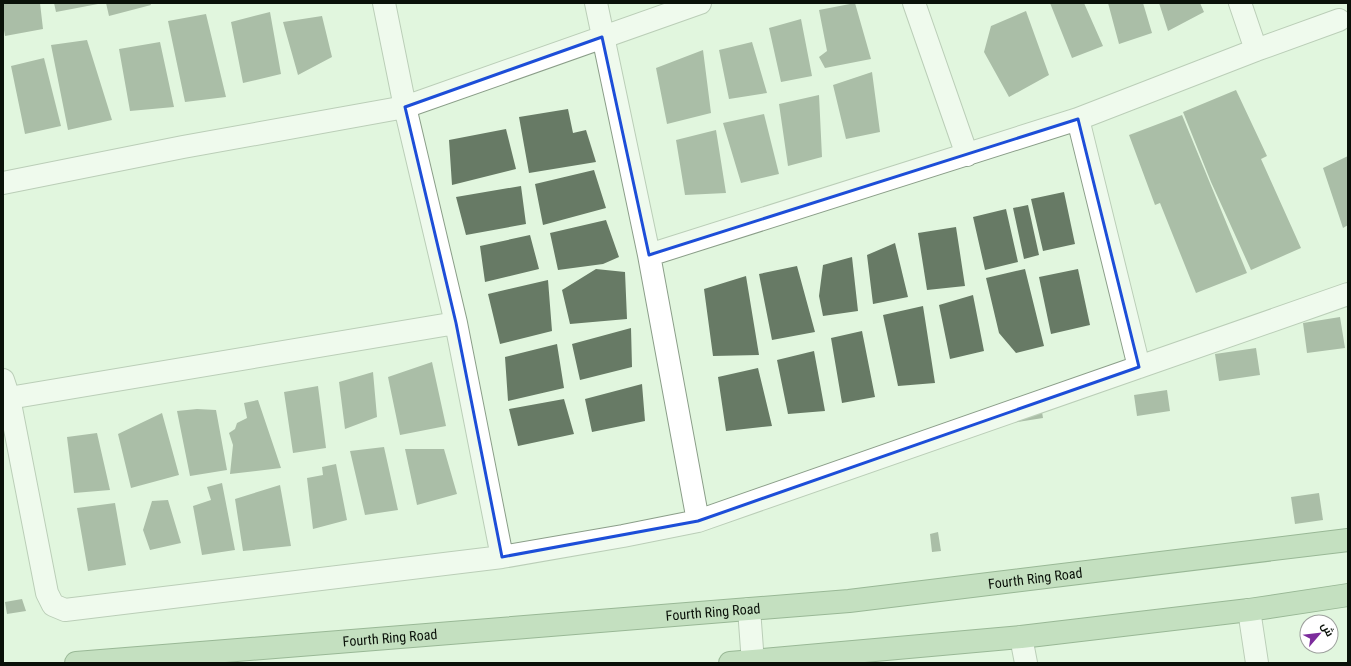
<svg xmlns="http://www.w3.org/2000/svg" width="1351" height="666" font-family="'Roboto Condensed',Cairo,sans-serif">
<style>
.building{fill:#677a65}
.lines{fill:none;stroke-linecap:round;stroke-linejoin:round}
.minor-casing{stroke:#8b9e89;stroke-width:24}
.major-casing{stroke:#416d3e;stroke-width:24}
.minor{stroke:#fff;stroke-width:22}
.major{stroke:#9fc59c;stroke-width:22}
.marked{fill:none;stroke:#1d4ed8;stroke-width:3;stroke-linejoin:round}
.labels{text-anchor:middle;stroke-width:3.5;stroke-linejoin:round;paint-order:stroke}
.street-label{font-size:14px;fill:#0a1109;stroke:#fff}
</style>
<rect width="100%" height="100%" fill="#e1f6de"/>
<!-- building -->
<path class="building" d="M 3,3 L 40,3 L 43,29 L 5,36 L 3,24 Z
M 54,3 L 98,3 L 98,4 L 56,12 Z
M 106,3 L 150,3 L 151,5 L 109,16 Z
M 855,3 L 871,59 L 825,68 L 819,57 L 827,51 L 819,10 Z
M 1050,3 L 1084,3 L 1103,46 L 1072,58 Z
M 1108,3 L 1143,3 L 1152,33 L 1119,44 Z
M 1159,3 L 1200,3 L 1204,12 L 1168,31 Z
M 1026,11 L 1049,75 L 1009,97 L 984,52 L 991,26 Z
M 270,12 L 281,74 L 243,83 L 231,22 Z
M 206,14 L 226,97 L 185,102 L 168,21 Z
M 322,16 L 332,57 L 298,75 L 283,22 Z
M 801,19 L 812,76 L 781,82 L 769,28 Z
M 87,40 L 112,120 L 68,130 L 51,45 Z
M 160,42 L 174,107 L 130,111 L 119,49 Z
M 752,42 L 767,93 L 729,99 L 719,50 Z
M 703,50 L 711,113 L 667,124 L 656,68 Z
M 44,58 L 61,126 L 25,134 L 11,66 Z
M 872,72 L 880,132 L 846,139 L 833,85 Z
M 1236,90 L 1267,156 L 1261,159 L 1301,248 L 1251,270 L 1211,182 L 1183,112 Z
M 819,95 L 822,157 L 788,166 L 779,104 Z
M 568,109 L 573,133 L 586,130 L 596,162 L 529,173 L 519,117 Z
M 764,114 L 779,174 L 741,183 L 723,123 Z
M 1182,115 L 1247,273 L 1196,293 L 1160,203 L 1155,205 L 1129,135 Z
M 506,129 L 516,169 L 452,185 L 449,140 Z
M 716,130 L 726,193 L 685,195 L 676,140 Z
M 1348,156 L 1348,225 L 1343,228 L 1323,168 Z
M 594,170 L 606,208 L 543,225 L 535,184 Z
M 521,186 L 526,224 L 466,235 L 456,197 Z
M 1064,192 L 1075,244 L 1043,251 L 1031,199 Z
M 1028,205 L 1039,255 L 1024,259 L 1013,208 Z
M 1006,209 L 1018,262 L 985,270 L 973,217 Z
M 606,220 L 619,257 L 603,264 L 558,270 L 550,233 Z
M 956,227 L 965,286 L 927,290 L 918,233 Z
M 530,235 L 539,269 L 485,282 L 480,246 Z
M 895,243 L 908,297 L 873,304 L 867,255 Z
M 852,257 L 858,311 L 823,316 L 819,296 L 823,265 Z
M 797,266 L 815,332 L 772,340 L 759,274 Z
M 596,269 L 625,272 L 627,319 L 570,324 L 562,290 Z
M 1025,269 L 1044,346 L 1016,353 L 999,333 L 986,278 Z
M 1078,269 L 1090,325 L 1051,334 L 1039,277 Z
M 746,276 L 759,355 L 713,356 L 704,289 Z
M 548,280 L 552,331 L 500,344 L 488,294 Z
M 973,295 L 984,351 L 950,359 L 939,305 Z
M 923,306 L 935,383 L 898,386 L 883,315 Z
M 1340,317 L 1345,348 L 1307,353 L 1303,323 Z
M 631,328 L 632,367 L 580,380 L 572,344 Z
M 862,331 L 875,397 L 842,403 L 831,338 Z
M 557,344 L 564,388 L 508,401 L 505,357 Z
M 1256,348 L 1260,375 L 1219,381 L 1215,354 Z
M 814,351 L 825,411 L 788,414 L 777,360 Z
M 432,362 L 446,426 L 400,435 L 388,377 Z
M 758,368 L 772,426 L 726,431 L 718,377 Z
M 373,372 L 377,417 L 345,429 L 339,382 Z
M 642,384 L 645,421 L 592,432 L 585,399 Z
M 318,386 L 326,448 L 293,453 L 284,392 Z
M 1167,390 L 1170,411 L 1137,416 L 1134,395 Z
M 564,399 L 574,434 L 518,446 L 509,409 Z
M 258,400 L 281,468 L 230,474 L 233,445 L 229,433 L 235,429 L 237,423 L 247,418 L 244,403 Z
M 197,409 L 216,410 L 227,470 L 190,476 L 177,411 Z
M 1042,412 L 1043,418 L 1011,423 Z
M 162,413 L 179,475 L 131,488 L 118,434 Z
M 97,433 L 110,490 L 74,493 L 67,437 Z
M 384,447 L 398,510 L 365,515 L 350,451 Z
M 405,449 L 444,449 L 457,494 L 417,505 Z
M 336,464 L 347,520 L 313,529 L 307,478 L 323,475 L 322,467 Z
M 222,483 L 235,550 L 202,555 L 193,506 L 211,500 L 207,487 Z
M 280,485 L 291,546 L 243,551 L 235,499 Z
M 1319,493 L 1323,520 L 1295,524 L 1291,497 Z
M 168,500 L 181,543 L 150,550 L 143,530 L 152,501 Z
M 115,503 L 126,565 L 88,571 L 77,508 Z
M 938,532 L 941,551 L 932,552 L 930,534 Z
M 22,599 L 26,611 L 7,614 L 5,602 Z"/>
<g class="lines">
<!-- minor casing -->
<g class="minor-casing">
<path id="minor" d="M 384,3 L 405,107 L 456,323 L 502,557
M 596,3 L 649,255 L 698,521
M 914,3 L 967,155
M 1240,3 L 1256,50
M 1078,119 L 1139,367
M 3,183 L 183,147 L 405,107 L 700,3
M 649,255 L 1078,119 L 1256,50 L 1339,20
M 3,380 L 9,398 L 47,593 L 53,605 L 65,610 L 502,557 L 623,536 L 698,521 L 1348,294
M 9,398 L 456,323
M 749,609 L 753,663
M 1249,610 L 1257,663
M 1021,637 L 1026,663"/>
</g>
<!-- major casing -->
<g class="major-casing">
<g id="major">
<path id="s1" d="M 76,663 L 849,601 L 1348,540"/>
<path d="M 730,663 L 1021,637 L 1249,610 L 1348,595"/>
</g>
</g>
<!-- minor -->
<use href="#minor" class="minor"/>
<!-- major -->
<use href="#major" class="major"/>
</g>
<!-- marked area -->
<path d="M0 0H1351V666H0ZM 602,37 L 649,255 L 1078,119 L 1139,367 L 698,521 L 502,557 L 456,323 L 405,107 Z" fill="#e1f6de" fill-opacity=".55" fill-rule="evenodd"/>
<path class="marked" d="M 602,37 L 649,255 L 1078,119 L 1139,367 L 698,521 L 502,557 L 456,323 L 405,107 Z"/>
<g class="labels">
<!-- street labels -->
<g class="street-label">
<text dy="5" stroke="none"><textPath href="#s1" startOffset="963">Fourth Ring Road</textPath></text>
<text dy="5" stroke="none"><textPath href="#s1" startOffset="639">Fourth Ring Road</textPath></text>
<text dy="5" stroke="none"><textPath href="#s1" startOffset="315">Fourth Ring Road</textPath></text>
</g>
</g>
<!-- border -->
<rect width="1351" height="666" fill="none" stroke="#0a1109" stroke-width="8"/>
<!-- north arrow -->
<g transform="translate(1319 634) rotate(62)"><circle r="19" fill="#ffffff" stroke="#9da09d"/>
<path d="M0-3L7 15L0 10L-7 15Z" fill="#7c2c9c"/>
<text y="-6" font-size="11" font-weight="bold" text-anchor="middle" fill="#0a1109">ش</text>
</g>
</svg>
